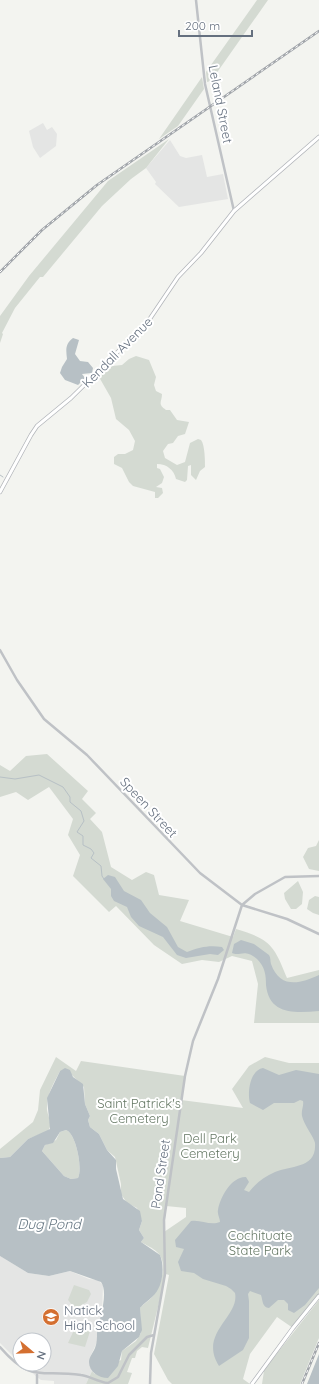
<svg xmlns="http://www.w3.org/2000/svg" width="319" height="1384" font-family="Quicksand,sans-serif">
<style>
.built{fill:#e4e5e4}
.green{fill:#d4dad2;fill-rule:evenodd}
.water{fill:#b7c0c5;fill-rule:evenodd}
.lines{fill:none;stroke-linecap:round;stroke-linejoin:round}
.stream{stroke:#b7c0c5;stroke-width:1}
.secondary-casing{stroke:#b2b5ba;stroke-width:4.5}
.tertiary{stroke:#bfc2c6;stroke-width:2.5}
.secondary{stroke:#fff;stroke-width:3}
.rail-casing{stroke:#a1a5aa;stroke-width:2.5}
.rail{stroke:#fff;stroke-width:1;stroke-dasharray:3;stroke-linecap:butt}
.labels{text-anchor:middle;stroke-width:4;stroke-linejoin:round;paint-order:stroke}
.street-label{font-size:13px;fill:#65707f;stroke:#fff}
.park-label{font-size:13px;fill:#647763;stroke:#fff}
.poi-label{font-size:13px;fill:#65707f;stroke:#fff;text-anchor:start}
.water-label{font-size:14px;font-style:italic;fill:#667783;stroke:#fff}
</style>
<rect width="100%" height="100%" fill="#f3f4f0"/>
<!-- built -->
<path class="built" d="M 43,123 L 47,130 L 52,127 L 57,134 L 56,146 L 40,158 L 33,147 L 29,131 Z
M 170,140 L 180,156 L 186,158 L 202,155 L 207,177 L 223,174 L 228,199 L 179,207 L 155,184 L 156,182 L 146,168 Z
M 0,1256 L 28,1273 L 49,1276 L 70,1271 L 89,1279 L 98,1280 L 103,1285 L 102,1313 L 97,1342 L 91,1355 L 90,1366 L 92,1371 L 86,1384 L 54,1384 L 54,1381 L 41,1380 L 21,1364 L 44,1364 L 44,1340 L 20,1340 L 20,1363 L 0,1343 Z"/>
<!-- green -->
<path class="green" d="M 257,0 L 268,0 L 211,81 L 207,82 L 206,72 Z
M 202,77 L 204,89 L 178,126 L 159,139 Z
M 169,139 L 146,168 L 131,179 L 102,206 L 43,277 L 40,277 L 15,308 L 2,333 L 3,334 L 0,343 L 0,316 L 29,276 L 108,181 Z
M 136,356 L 149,360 L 156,377 L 154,385 L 156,391 L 162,394 C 162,402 157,404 166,410 L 170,410 L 177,420 L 189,422 L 185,434 L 178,436 L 173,443 L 168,444 L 163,451 L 165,458 L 177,465 L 185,462 L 190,443 L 198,439 L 201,440 C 205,445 205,461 205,467 L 200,471 L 196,480 L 191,475 L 191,465 L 188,466 L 187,480 L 185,482 L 176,479 C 174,470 167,464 157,464 L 157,468 L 160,469 L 164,477 L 162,483 L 156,487 L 162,488 L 163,493 L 158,498 L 155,498 L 155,492 L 133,486 L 129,482 L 122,468 L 114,464 L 114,457 L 118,454 L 125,454 L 133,450 L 135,441 L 129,430 L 116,419 L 111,398 L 99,377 L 101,372 L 112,366 L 122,365 L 129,359 Z
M 47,754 L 88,791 L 82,799 L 96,813 L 90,819 L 102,832 L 111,867 L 132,880 L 146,872 L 154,875 L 159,895 L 189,900 L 180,921 L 233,937 L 236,929 C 270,939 274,945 287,978 L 319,970 L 319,1023 L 254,1023 L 258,984 L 252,961 L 232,956 L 219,962 L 202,960 L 182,964 L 154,945 L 116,906 L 109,912 L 73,876 L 80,855 L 68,835 L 73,819 L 49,787 L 28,800 L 16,792 L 0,797 L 0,765 L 10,771 L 26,756 Z
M 319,840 L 319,871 L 309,869 L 303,857 L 308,848 L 316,846 Z
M 298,881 L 303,892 L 302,904 L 296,909 L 291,909 L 285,899 L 284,893 Z
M 315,896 L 319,897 L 319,915 L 313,913 L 307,909 L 309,900 Z
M 56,1057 L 76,1071 L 81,1061 L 185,1076 L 181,1100 L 243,1108 L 232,1089 L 249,1066 L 265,1057 L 289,1063 L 319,1063 L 319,1296 L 293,1328 L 277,1317 L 250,1354 L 243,1379 L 250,1384 L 172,1384 L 168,1380 L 154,1354 L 169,1275 L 166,1274 L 148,1348 L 142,1347 L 137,1351 L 135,1358 L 132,1358 L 127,1372 L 132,1373 L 128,1384 L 86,1384 L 92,1371 L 95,1374 L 121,1360 L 122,1351 L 136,1341 L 141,1333 L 140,1308 C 144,1303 148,1302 151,1298 C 161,1288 169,1262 157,1252 C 153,1248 146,1245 141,1242 L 144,1238 L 139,1230 L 142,1221 L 137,1208 L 127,1203 L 121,1194 L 121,1184 L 115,1157 L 107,1150 L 99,1134 L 90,1127 L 88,1120 L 90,1116 L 85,1104 L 84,1087 L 71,1074 L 60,1071 C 54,1083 46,1095 47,1110 C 48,1117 53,1124 48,1131 L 28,1139 L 10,1157 L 0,1158 L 0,1149 L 33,1122 L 38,1110 L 40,1090 ZM 166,1206 L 186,1208 L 186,1217 L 164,1232 Z
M 66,1130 C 76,1133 83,1169 78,1178 L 71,1179 L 64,1176 L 42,1151 L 45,1145 L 56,1140 L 60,1132 Z
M 74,1285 L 89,1290 L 91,1294 L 87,1302 L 78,1307 L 73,1306 L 68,1300 Z
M 319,1300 L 319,1338 L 300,1384 L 262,1384 L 264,1371 L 267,1366 Z
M 85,1327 L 91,1328 L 85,1347 L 68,1343 L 74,1330 Z"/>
<!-- water -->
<path class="water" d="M 73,338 L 79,340 L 75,354 L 80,361 L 88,362 L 93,368 L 92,373 L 82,374 L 85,378 L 78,385 L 65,380 L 60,373 L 62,367 L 67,359 C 66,350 65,344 73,338 Z
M 108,875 L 115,877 L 124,891 L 141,900 L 150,913 L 167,927 L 178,947 L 187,952 C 200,947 209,945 222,947 L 224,950 L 218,955 L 210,954 L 186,958 L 177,955 L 163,937 L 139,926 L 131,917 L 127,907 L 114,901 L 111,896 L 111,889 L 103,879 Z
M 241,940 L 254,944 L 269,955 C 271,958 270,961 271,964 C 280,989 300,984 319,975 L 319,1011 C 295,1013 269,1015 266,985 C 266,975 265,967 257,959 C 244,948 240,957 232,953 L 234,944 Z
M 65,1068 L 70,1070 L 73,1077 L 83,1084 L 85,1104 L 90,1116 L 88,1120 L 90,1127 L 99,1134 L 107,1150 L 116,1160 L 116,1169 L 123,1199 L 140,1211 L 142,1221 L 139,1230 L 144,1238 L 141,1242 L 160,1255 C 165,1267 163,1288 152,1297 C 148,1301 144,1303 140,1308 L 142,1330 L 139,1337 L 122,1351 L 118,1366 L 108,1378 C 99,1378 89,1372 89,1362 C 89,1357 93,1353 95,1348 C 97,1343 97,1338 97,1333 C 99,1320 109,1293 101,1282 L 70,1271 L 49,1276 L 28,1273 L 0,1256 L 0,1158 L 10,1157 L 28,1139 L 50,1129 L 47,1098 L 60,1071 ZM 66,1130 C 76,1133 83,1169 78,1178 L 71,1179 L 64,1176 L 42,1151 L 45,1145 L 53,1143 L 60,1132 Z
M 263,1068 L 279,1075 L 296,1070 L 319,1074 L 319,1288 L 305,1305 L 294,1313 L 288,1310 L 288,1304 L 284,1300 L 278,1300 L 269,1308 C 262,1307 263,1301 261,1295 L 250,1291 L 248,1294 L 249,1301 L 249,1338 L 243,1350 L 219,1366 C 198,1333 240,1317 235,1293 L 231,1289 L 226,1286 L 203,1279 L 194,1273 L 181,1271 L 178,1262 L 184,1249 L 176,1247 L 175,1240 L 191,1221 C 200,1219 210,1226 220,1222 C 220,1218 217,1214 218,1210 C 220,1197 232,1176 246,1177 L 249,1182 L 244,1190 L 249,1192 C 256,1183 264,1177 275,1172 C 290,1165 317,1169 315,1143 C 314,1137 304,1125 302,1116 C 301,1110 304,1106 303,1101 L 300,1100 L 294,1103 L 274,1103 L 263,1110 L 250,1103 C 247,1093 250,1070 263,1068 Z
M 319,1354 L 319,1384 L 307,1384 Z"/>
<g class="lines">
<!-- stream -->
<path class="stream" d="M 0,475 L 3,477
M 0,777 L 15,779 L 39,775 L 63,787 L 70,797 L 70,802 L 81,811 L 84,821 L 77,832 L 83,836 L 83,845 L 91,849 L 94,853 L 91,858 L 101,866 L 102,876 L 104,879"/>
<!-- secondary casing -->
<g class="secondary-casing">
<path id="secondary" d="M 0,492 L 31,435 L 37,426 L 71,398 L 147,323 L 178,277 L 201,253 L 234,211 L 319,137
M 252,1384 L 293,1328 L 319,1296"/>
</g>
<!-- tertiary -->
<path class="tertiary" d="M 196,0 L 205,84 L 234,211
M 0,650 L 17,680 L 44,719 L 87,755 L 200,873 L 242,905 L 287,919 L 319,934
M 0,1347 C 32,1384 40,1369 81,1375 C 90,1376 98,1382 108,1383 L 118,1377 L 129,1355 L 147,1337 L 154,1335
M 37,1375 L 37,1384
M 150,1384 L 151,1353 L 165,1274 L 164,1220 L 185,1076 L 193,1041 L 218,979 L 242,905 L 255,894 L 285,877 L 319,876"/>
<!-- secondary -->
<use href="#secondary" class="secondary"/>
<!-- rail casing -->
<g class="rail-casing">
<path id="rail" d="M 0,272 L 42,230 L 97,185 L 319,31
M 302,1384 L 319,1343"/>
</g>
<!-- rail -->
<use href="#rail" class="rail"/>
</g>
<!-- icons -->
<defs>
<g id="school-disc" transform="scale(0.9)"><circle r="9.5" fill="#d46f30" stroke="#fff"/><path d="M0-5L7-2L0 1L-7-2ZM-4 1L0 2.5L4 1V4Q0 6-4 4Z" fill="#fff"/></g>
</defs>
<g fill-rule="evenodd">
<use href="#school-disc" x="51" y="1317"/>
</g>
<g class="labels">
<!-- street labels -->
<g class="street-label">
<text transform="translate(221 104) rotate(79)" y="5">Leland Street</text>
<text transform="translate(117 352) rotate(-45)" y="5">Kendall Avenue</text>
<text transform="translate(149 807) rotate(47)" y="5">Speen Street</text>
<text transform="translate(160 1174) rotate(-82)" y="5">Pond Street</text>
</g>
<!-- park labels -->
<g class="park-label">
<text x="139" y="1108">Saint Patrick's<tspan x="139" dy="15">Cemetery</tspan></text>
<text x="210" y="1143">Dell Park<tspan x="210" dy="15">Cemetery</tspan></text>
<text x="260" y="1240">Cochituate<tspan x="260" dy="15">State Park</tspan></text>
</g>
<!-- poi labels -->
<g class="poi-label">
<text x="64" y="1315">Natick<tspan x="64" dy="15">High School</tspan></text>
</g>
<!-- water labels -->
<g class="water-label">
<text x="49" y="1229">Dug Pond</text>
</g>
</g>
<!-- north arrow -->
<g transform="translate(32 1352) rotate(109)"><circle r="19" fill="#ffffff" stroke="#c1c6cc"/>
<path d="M0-3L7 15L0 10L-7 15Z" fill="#d46f30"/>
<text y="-6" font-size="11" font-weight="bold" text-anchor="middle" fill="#65707f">N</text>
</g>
<!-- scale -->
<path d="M179 30v6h73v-6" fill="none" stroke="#65707f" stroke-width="2"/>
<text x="185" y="30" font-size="12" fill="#65707f" stroke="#ffffff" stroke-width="3" paint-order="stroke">200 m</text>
</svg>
